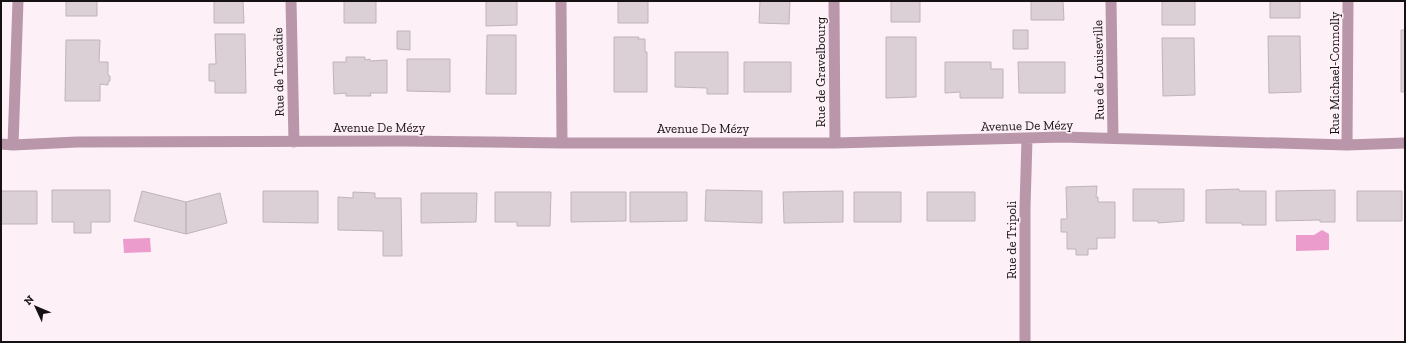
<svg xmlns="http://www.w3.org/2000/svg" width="1406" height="343" font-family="'Zilla Slab',serif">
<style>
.water{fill:#eb9ccc}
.building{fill:#dcd0d7;stroke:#c0b4ba}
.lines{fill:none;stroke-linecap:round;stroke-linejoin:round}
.minor{stroke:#b996aa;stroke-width:11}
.labels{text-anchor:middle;stroke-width:3;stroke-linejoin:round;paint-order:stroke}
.street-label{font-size:13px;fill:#161214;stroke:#fdf0f7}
</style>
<rect width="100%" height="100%" fill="#fdf0f7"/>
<!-- water -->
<path class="water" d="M 1322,230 L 1329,234 L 1329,250 L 1296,251 L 1296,235 L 1314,235 Z
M 150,238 L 151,252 L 124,253 L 123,239 Z"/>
<!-- building -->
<path class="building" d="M 66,1 L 97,1 L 97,16 L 66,16 Z
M 214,1 L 243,1 L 244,23 L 214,23 Z
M 344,1 L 376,1 L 376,23 L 344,23 Z
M 486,1 L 517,1 L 517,25 L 486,26 Z
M 618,1 L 648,1 L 648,23 L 618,23 Z
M 760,1 L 790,1 L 789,24 L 759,23 Z
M 891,1 L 920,1 L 920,22 L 891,22 Z
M 1031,1 L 1063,1 L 1064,20 L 1031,20 Z
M 1162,1 L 1195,1 L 1195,25 L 1162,25 Z
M 1270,1 L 1300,1 L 1300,18 L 1270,18 Z
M 1013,30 L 1028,30 L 1028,49 L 1013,49 Z
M 1401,30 L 1405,30 L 1405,92 L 1401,92 Z
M 397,31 L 410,31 L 410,50 L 397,49 Z
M 215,34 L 245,34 L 246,93 L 215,93 L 215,81 L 209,81 L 209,64 L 216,64 Z
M 487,35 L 516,35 L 516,94 L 486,94 Z
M 1268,36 L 1300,36 L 1301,92 L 1269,93 Z
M 614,37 L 639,37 L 638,39 L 645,39 L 645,52 L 647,52 L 647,92 L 614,92 Z
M 886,37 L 916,37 L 916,97 L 886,98 Z
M 1162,38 L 1194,38 L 1195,95 L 1163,96 Z
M 66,40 L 100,40 L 99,62 L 108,62 L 108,75 L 110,76 L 110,81 L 108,82 L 108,85 L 100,84 L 100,101 L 65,101 Z
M 675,52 L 728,52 L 728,94 L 707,94 L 707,88 L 675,87 Z
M 346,57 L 365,57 L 365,60 L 370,59 L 370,61 L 387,60 L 387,93 L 370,93 L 371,96 L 346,96 L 346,93 L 334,94 L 333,62 L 346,62 Z
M 407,59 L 450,59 L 450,92 L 407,91 Z
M 744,62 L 791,62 L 791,92 L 744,92 Z
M 945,62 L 991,62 L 991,69 L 1003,69 L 1003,98 L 960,98 L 960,92 L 945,93 Z
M 1018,62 L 1065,62 L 1065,93 L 1019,93 Z
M 1097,186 L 1096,197 L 1098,197 L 1098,202 L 1115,202 L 1115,238 L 1097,238 L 1097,249 L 1088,249 L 1088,255 L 1076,255 L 1076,249 L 1067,249 L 1067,232 L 1061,232 L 1061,219 L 1067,219 L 1066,187 Z
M 1133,189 L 1184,189 L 1184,221 L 1158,223 L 1158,221 L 1133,221 Z
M 1239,189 L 1239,191 L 1266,191 L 1266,225 L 1242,225 L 1242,223 L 1206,223 L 1206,190 Z
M 52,190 L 110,190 L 110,222 L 91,222 L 91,233 L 74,233 L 74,222 L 52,222 Z
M 706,190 L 762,191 L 762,223 L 705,221 Z
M 1335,190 L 1335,222 L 1320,222 L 1320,220 L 1276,221 L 1276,191 Z
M 1,191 L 37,191 L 37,224 L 1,224 Z
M 142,191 L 186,202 L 186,234 L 134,221 Z
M 263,191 L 318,191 L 318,223 L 263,222 Z
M 843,191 L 843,222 L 784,223 L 783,192 Z
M 1357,191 L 1402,191 L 1402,221 L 1357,221 Z
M 353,192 L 375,193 L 375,198 L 401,198 L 402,256 L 383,256 L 383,231 L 338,230 L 338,197 L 353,198 Z
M 495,192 L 551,192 L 550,226 L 517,226 L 517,222 L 495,222 Z
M 571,192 L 626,192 L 626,221 L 571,222 Z
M 630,192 L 687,192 L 687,221 L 630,222 Z
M 854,192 L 901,192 L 901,222 L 854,222 Z
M 927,192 L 975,192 L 975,221 L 927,221 Z
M 220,193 L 227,223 L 186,234 L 186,202 Z
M 421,193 L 477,193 L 476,222 L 421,223 Z"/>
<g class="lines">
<!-- minor -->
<path class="minor" d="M 291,1 L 294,142
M 561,1 L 562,143
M 834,1 L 835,143
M 1111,1 L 1113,138
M 1,144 L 13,145 L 77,142 L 403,141 L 562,143 L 835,143 L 1062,137 L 1347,145 L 1405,143
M 13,145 L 18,1
M 1347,145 L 1348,1
M 1025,342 L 1025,207 L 1027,139"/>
</g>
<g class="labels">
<!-- street labels -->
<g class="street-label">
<text transform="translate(1098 70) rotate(-91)" y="5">Rue de Louiseville</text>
<text transform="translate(278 72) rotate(-91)" y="5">Rue de Tracadie</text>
<text transform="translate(820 72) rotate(-90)" y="5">Rue de Gravelbourg</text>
<text transform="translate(1334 73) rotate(-90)" y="5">Rue Michael-Connolly</text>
<text transform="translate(1027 125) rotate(-1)" y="5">Avenue De Mézy</text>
<text x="379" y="132">Avenue De Mézy</text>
<text x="703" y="133">Avenue De Mézy</text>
<text transform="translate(1011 240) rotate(-90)" y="5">Rue de Tripoli</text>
</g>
</g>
<!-- border -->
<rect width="1406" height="343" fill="none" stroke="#161214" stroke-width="4"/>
<!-- north arrow -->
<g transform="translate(36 307) rotate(314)" stroke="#fdf0f7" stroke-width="3" paint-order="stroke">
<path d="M0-3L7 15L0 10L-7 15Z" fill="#161214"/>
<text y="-6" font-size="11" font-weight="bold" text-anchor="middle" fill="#161214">N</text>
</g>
</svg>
